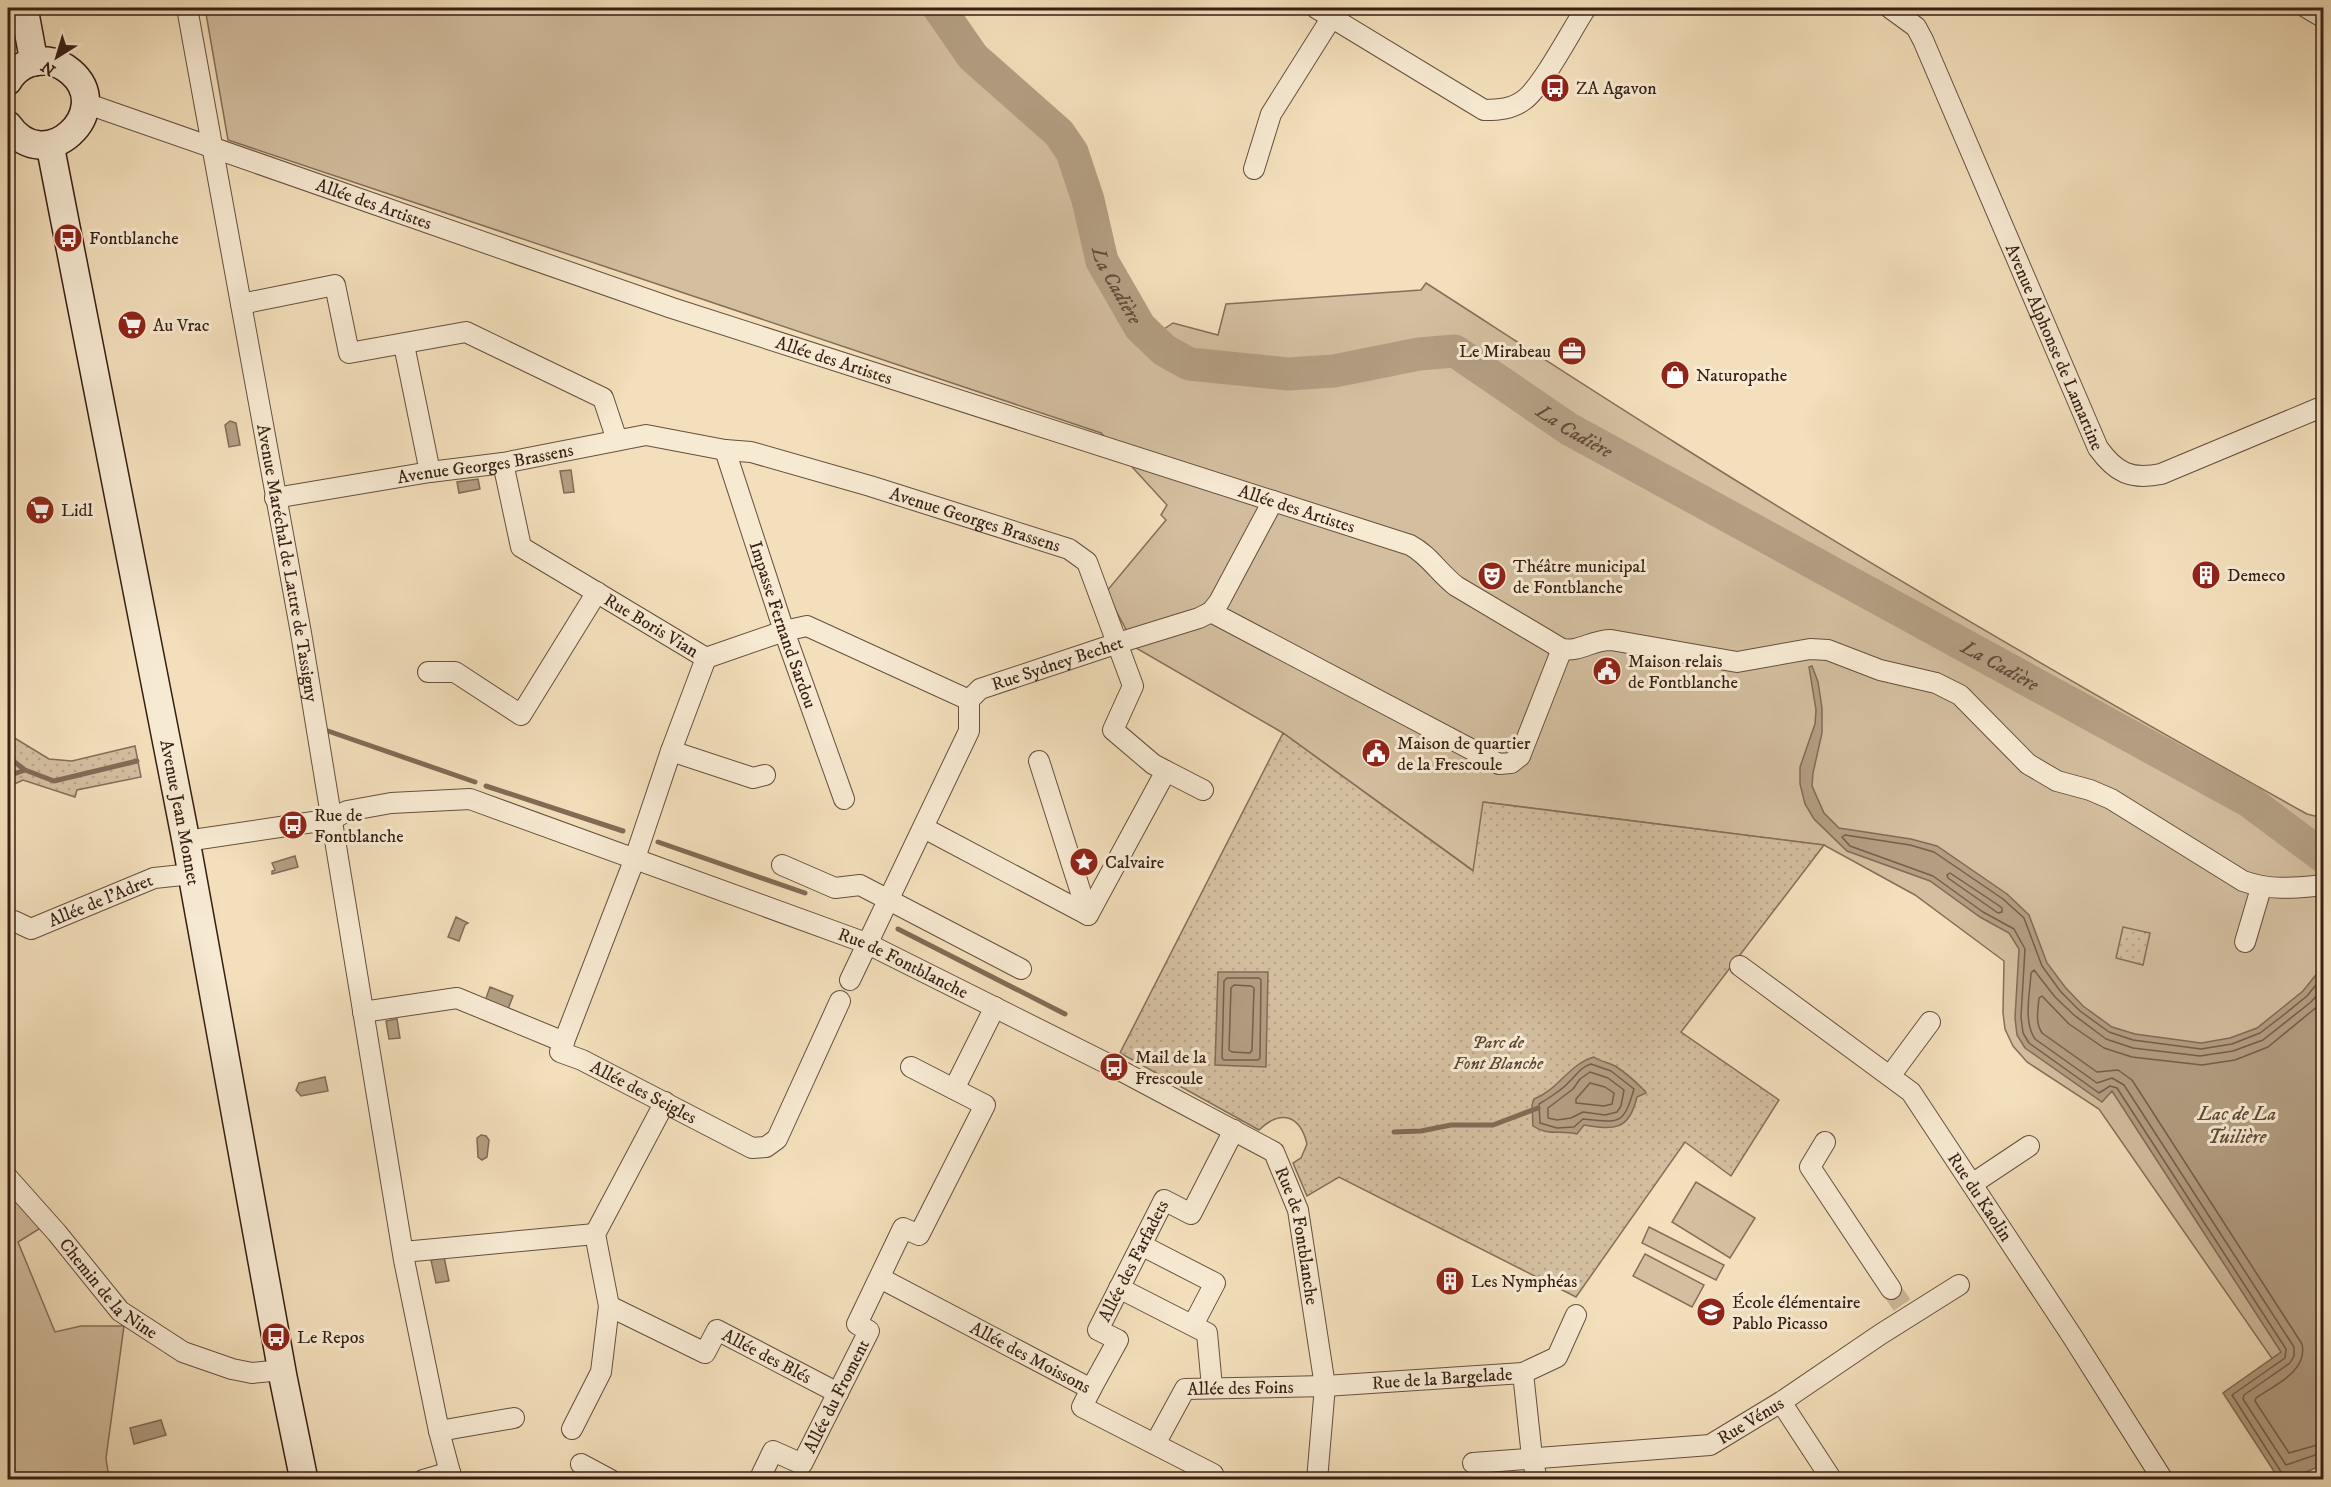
<svg xmlns="http://www.w3.org/2000/svg" width="2331" height="1487" font-family="'IM FELL DW Pica',serif">
<style>
.grass{fill:#d3be9f;stroke:#856e5a;stroke-width:1.5}
.park{fill:url(#park-dots);stroke:#856e5a;stroke-width:1.5}
.water{fill:#b39e82;stroke:#816b56;stroke-width:1.5}
.lines{fill:none;stroke-linecap:round;stroke-linejoin:round}
.shore{stroke:#755e4b;stroke-width:1.5}
.stream{stroke:#816b56;stroke-width:5}
.river{stroke:#b39e82;stroke-width:33}
.street-tunnel{stroke:#cdb99a;stroke-width:20;stroke-dasharray:20 10;stroke-linecap:butt}
.street-casing{stroke:#664f3e;stroke-width:22}
.secondary-casing{stroke:#371f14;stroke-width:30}
.street{stroke:#f7ead3;stroke-width:20}
.secondary{stroke:#f7ead3;stroke-width:27}
.labels{text-anchor:middle;stroke-width:6;stroke-linejoin:round;paint-order:stroke}
.poi-label{font-size:18px;fill:#371f14;stroke:#f7ead3;text-anchor:start}
.street-label{font-size:18px;fill:#371f14;stroke:#f7ead3}
.park-label{font-size:18px;font-style:italic;fill:#5e4737;stroke:#f7ead3}
.water-label{font-size:20px;font-style:italic;fill:#624b3a;stroke:#f7ead3}
</style>
<defs>
<pattern id="park-dots" width="8" height="8" patternUnits="userSpaceOnUse" patternTransform="scale(1.5)"><rect width="8" height="8" fill="#d3be9f"/><path d="M2 2h.1M6 6h.1" fill="none" stroke="#b6a388" stroke-width="1.8" stroke-linecap="round"/></pattern>
</defs>
<rect width="100%" height="100%" fill="#f3dfbb"/>
<filter id="stains"><feTurbulence type="fractalNoise" baseFrequency=".00333" numOctaves="4"/><feColorMatrix values="0 0 0 0 .2 0 0 0 0 .09 0 0 0 0 .02 0 0 0 .5 -.17"/></filter>
<radialGradient id="worn" r=".72"><stop offset=".6" stop-color="#630" stop-opacity="0"/><stop offset="1" stop-color="#630" stop-opacity=".3"/></radialGradient>
<!-- grass -->
<path class="grass" d="M 205,8 L 936,8 L 969,60 L 1059,139 L 1068,156 L 1095,261 L 1143,343 L 1173,323 L 1218,335 L 1226,304 L 1421,290 L 1426,283 C 1510,337 1594,392 1679,445 C 1884,574 2095,696 2307,814 L 2323,818 L 2323,1432 L 2099,1109 L 2027,1062 L 2013,1046 L 2005,1029 L 2003,1013 L 2004,961 L 1915,895 L 1824,845 L 1484,802 L 1474,871 L 1283,733 L 1136,648 L 1106,592 L 1166,520 L 1161,515 L 1167,505 L 1101,433 L 228,140 Z
M 1696,1182 L 1755,1218 L 1730,1258 L 1672,1222 Z
M 8,1189 L 42,1227 L 18,1242 L 55,1332 L 81,1326 L 124,1326 L 106,1458 L 109,1479 L 8,1479 Z
M 1649,1227 L 1724,1265 L 1716,1280 L 1642,1243 Z
M 1645,1254 L 1704,1285 L 1692,1307 L 1633,1276 Z"/>
<!-- park -->
<path class="park" d="M 1283,733 L 1473,871 L 1483,802 L 1824,845 L 1681,1032 L 1779,1100 L 1731,1176 L 1685,1142 L 1576,1297 L 1339,1177 L 1307,1196 L 1293,1163 L 1301,1158 L 1307,1144 C 1300,1115 1281,1109 1259,1130 L 1120,1053 Z
M 8,734 L 49,759 L 72,761 L 135,746 L 141,777 L 77,790 L 75,797 L 23,780 L 8,787 Z
M 2123,927 L 2150,933 L 2143,965 L 2116,958 Z"/>
<!-- water -->
<path class="water" d="M 230,421 L 236,423 L 240,445 L 229,447 L 225,425 Z
M 571,470 L 574,492 L 564,493 L 560,471 Z
M 478,479 L 480,489 L 459,493 L 457,482 Z
M 1812,666 L 1818,682 L 1822,708 L 1822,733 L 1813,773 L 1812,786 L 1824,813 L 1839,828 L 1911,839 L 1937,846 L 2007,894 L 2029,915 L 2047,963 L 2065,987 L 2083,1006 L 2112,1027 L 2135,1034 L 2201,1043 L 2230,1038 L 2257,1028 L 2277,1012 L 2303,991 L 2323,966 L 2323,1465 L 2289,1479 L 2279,1479 L 2223,1393 L 2281,1352 L 2112,1091 L 2102,1102 L 2025,1048 L 2017,1035 L 2015,1018 L 2019,949 L 2009,933 L 1980,917 L 1930,881 L 1847,851 L 1814,819 L 1805,804 L 1800,784 L 1800,767 L 1815,724 L 1816,710 L 1809,667 Z
M 295,856 L 298,867 L 272,874 L 272,871 L 275,870 L 272,863 Z
M 456,917 L 468,923 L 465,925 L 459,941 L 448,937 Z
M 1218,972 L 1268,972 L 1266,1067 L 1215,1065 Z
M 490,987 L 513,996 L 508,1009 L 485,1001 Z
M 397,1019 L 400,1038 L 389,1039 L 386,1021 Z
M 1594,1057 C 1601,1062 1608,1062 1615,1066 C 1627,1073 1636,1082 1645,1091 L 1646,1093 L 1637,1097 C 1629,1131 1614,1130 1584,1125 L 1577,1134 C 1561,1130 1547,1136 1533,1126 L 1532,1105 L 1534,1099 C 1558,1090 1569,1064 1594,1057 Z
M 325,1077 L 328,1091 L 301,1096 L 296,1090 L 299,1083 Z
M 481,1135 L 486,1136 L 489,1140 L 487,1157 L 482,1160 L 478,1157 L 477,1138 Z
M 444,1257 L 449,1281 L 436,1283 L 431,1260 Z
M 161,1420 L 166,1435 L 134,1444 L 130,1428 Z"/>
<g class="lines">
<!-- shore -->
<path class="shore" d="M 1950,873 L 1998,905 L 2002,908 L 2002,912 L 1998,913 L 1948,878 L 1947,875 Z
M 1227,978 L 1259,978 L 1261,980 L 1260,1058 L 1258,1060 L 1224,1060 L 1222,1058 L 1224,981 Z
M 1234,985 L 1251,986 L 1254,988 L 1252,1050 L 1250,1053 L 1232,1052 L 1229,1050 L 1231,988 Z
M 2324,987 L 2311,1002 L 2263,1040 L 2233,1051 L 2200,1056 L 2133,1048 L 2106,1039 L 2074,1015 L 2055,997 L 2034,970 L 2031,973 C 2030,994 2023,1021 2035,1039 L 2097,1083 L 2112,1078 L 2124,1085 L 2294,1347 L 2294,1356 L 2290,1363 L 2244,1395 L 2243,1399 L 2286,1465 L 2324,1452
M 2324,1001 L 2268,1047 L 2235,1060 L 2202,1065 L 2132,1057 L 2104,1048 L 2069,1024 L 2042,996 L 2039,998 C 2038,1010 2035,1022 2042,1033 L 2097,1072 L 2118,1070 L 2132,1080 L 2302,1344 C 2308,1371 2275,1385 2256,1398 L 2255,1401 L 2289,1453 L 2324,1443
M 1591,1064 L 1611,1071 L 1634,1089 C 1623,1127 1619,1122 1583,1119 L 1574,1127 L 1557,1128 L 1540,1123 L 1539,1104 C 1546,1100 1563,1089 1568,1083 C 1577,1075 1579,1068 1591,1064 Z
M 1590,1072 L 1608,1078 L 1624,1090 L 1621,1106 L 1617,1112 L 1605,1115 L 1583,1112 L 1571,1118 L 1557,1120 L 1548,1118 L 1548,1108 L 1573,1089 L 1580,1079 Z
M 1590,1083 L 1605,1087 L 1614,1093 L 1612,1104 L 1604,1106 L 1576,1103 L 1576,1099 Z
M 2283,1480 L 2285,1478 L 2232,1395 L 2285,1358 L 2286,1349 L 2117,1088 L 2110,1086 L 2099,1093 L 2029,1043 L 2023,1033 L 2021,1017 L 2025,949 L 2014,929 L 1983,912 L 1933,876 L 1850,846 L 1842,837 L 1845,835 L 1910,845 L 1934,852 L 2003,899 L 2024,918 L 2042,966 L 2061,992 L 2080,1011 L 2109,1032 L 2133,1040 L 2201,1049 L 2232,1044 L 2260,1033 L 2281,1017 L 2307,996 L 2324,975"/>
<!-- stream -->
<path class="stream" d="M 328,731 L 475,782
M 8,757 L 25,770 L 54,781 L 137,761
M 8,776 L 25,770
M 486,786 L 623,831
M 658,842 L 805,893
M 898,929 L 1065,1014
M 1394,1132 L 1421,1131 L 1451,1125 L 1493,1125 L 1538,1108"/>
<!-- river -->
<path class="river" id="s1" d="M 939,8 L 973,57 L 1059,133 L 1072,152 L 1088,200 L 1102,261 L 1140,327 L 1164,350 L 1189,364 L 1288,374 L 1334,371 L 1419,354 L 1455,351 L 1569,429 L 2249,801 L 2324,857"/>
<!-- street-tunnel -->
<path class="street-tunnel" d="M 1891,1289 L 1902,1305"/>
<!-- street casing -->
<g class="street-casing">
<g id="street">
<path id="s2" d="M 187,8 L 301,633 L 404,1260 L 439,1431 L 452,1480"/>
<path d="M 1316,8 L 1484,110 C 1499,110 1512,109 1524,100 C 1542,87 1572,29 1586,8"/>
<path id="s3" d="M 1890,8 L 1916,27 L 1923,40 L 2098,448 C 2116,473 2131,480 2161,474 L 2324,406"/>
<path d="M 2307,8 L 2324,18"/>
<path id="s4" d="M 85,103 L 672,308 L 1410,545 C 1429,555 1439,573 1456,586 L 1562,649 C 1581,652 1591,640 1611,640 L 1737,662 L 1810,649 L 1828,650 L 1880,670 L 1936,683 L 1960,695 L 2028,764 L 2057,781 L 2090,790 L 2111,799 L 2243,881 C 2271,891 2294,888 2324,885"/>
<path d="M 1254,169 L 1271,114 L 1332,17"/>
<path d="M 241,304 L 335,285 L 349,353 L 466,332 L 603,398 L 617,440"/>
<path d="M 404,345 L 430,472"/>
<path id="s5" d="M 725,450 L 784,631 L 844,799"/>
<path id="s6" d="M 503,463 L 521,547 L 706,658 L 784,631 L 807,626 L 969,700"/>
<path id="s7" d="M 275,498 L 430,472 L 503,463 L 646,435 L 725,450 L 751,452 L 870,486 L 1069,549 L 1087,562 L 1133,686 L 1113,730 L 1153,764 L 1166,771 L 1088,915 L 924,828"/>
<path d="M 1211,612 L 1499,764 L 1511,763 L 1520,756 L 1562,649"/>
<path id="s8" d="M 706,658 L 671,751 L 635,858 L 560,1052 L 582,1060 L 752,1148 L 766,1147 L 777,1139 L 840,1001"/>
<path d="M 428,672 L 455,672 L 521,715 L 597,592"/>
<path d="M 671,751 L 753,778 L 765,775"/>
<path d="M 1039,761 L 1088,915"/>
<path d="M 1166,771 L 1203,790"/>
<path id="s9" d="M 186,841 L 333,819 L 347,811 L 391,803 L 470,799 L 866,943 L 1114,1067 L 1274,1152 L 1298,1210 L 1325,1386 L 1317,1480"/>
<path d="M 782,865 L 835,888 L 860,885 L 1021,969"/>
<path id="s10" d="M 14,921 L 31,929 L 154,878 L 192,874"/>
<path d="M 2245,942 L 2261,888"/>
<path id="s11" d="M 1740,966 L 1911,1092 L 2072,1336 L 2163,1480"/>
<path id="s12" d="M 850,980 L 969,731 L 969,700 L 980,689 L 1118,643 L 1199,618 L 1211,612 L 1219,602 L 1273,501"/>
<path d="M 363,1012 L 457,998 L 564,1042"/>
<path d="M 1890,1076 L 1930,1022"/>
<path d="M 954,1089 L 995,1007"/>
<path d="M 1825,1142 L 1810,1167 L 1891,1289"/>
<path id="s13" d="M 8,1178 L 57,1233 L 120,1311 L 183,1352 L 232,1369 L 252,1373 L 282,1370"/>
<path d="M 1972,1184 L 2029,1146"/>
<path d="M 1141,1245 L 1215,1283 L 1193,1325"/>
<path d="M 403,1252 L 595,1234"/>
<path id="s14" d="M 880,1278 L 1091,1389 L 1082,1407 L 1213,1474 L 1211,1480"/>
<path d="M 1119,1288 L 1207,1333 L 1212,1387"/>
<path id="s15" d="M 609,1306 L 705,1353 L 717,1330 L 838,1393"/>
<path d="M 1523,1373 L 1557,1357 L 1576,1315"/>
<path id="s16" d="M 1091,1389 L 1118,1340 L 1098,1330 L 1164,1200 L 1191,1214 L 1234,1130"/>
<path d="M 1781,1402 L 1832,1480"/>
<path d="M 572,1429 L 601,1372 L 609,1306 L 595,1234 L 665,1102"/>
<path d="M 439,1431 L 514,1418"/>
<path id="s17" d="M 1155,1444 L 1185,1389 L 1325,1386 L 1523,1373 L 1532,1457 L 1537,1480"/>
<path id="s18" d="M 1473,1463 L 1710,1445 L 1781,1402 L 1881,1334 L 1959,1285"/>
<path d="M 581,1464 L 611,1480"/>
<path d="M 423,1480 L 450,1472"/>
<path id="s19" d="M 759,1480 L 773,1451 L 802,1464 L 869,1331 L 857,1324 L 903,1228 L 919,1235 L 985,1105 L 911,1067"/>
</g>
</g>
<!-- secondary casing -->
<g class="secondary-casing">
<g id="secondary">
<path d="M 24,8 L 34,62"/>
<path d="M 8,81 C 16,67 30,60 47,61 C 57,62 64,66 71,72 C 116,111 45,179 8,125"/>
<path id="s20" d="M 50,145 L 186,841 L 283,1377 L 304,1480"/>
</g>
</g>
<!-- street -->
<use href="#street" class="street"/>
<!-- secondary -->
<use href="#secondary" class="secondary"/>
</g>
<!-- icons -->
<defs>
<g id="bus-disc" transform="scale(1.5)"><circle r="9.5" fill="#8f2418" stroke="#f7ead3"/><path d="M-5-6H5V4H4V6H2V4H-2V6H-4V4H-5ZM-3.5-4V0h7V-4ZM-3.5 1.2v1.5H-2V1.2ZM2 1.2v1.5H3.5V1.2Z" fill="#fff"/></g>
<g id="supermarket-disc" transform="scale(1.5)"><circle r="9.5" fill="#8f2418" stroke="#f7ead3"/><path d="M-6-5.5h2.5l.6 2H6L4.5 2H-2.5L-4.4-4H-6ZM-1.5 3.2a1.3 1.3 0 1 0 .1 0ZM3 3.2a1.3 1.3 0 1 0 .1 0Z" fill="#fff"/></g>
<g id="office-disc" transform="scale(1.5)"><circle r="9.5" fill="#8f2418" stroke="#f7ead3"/><path d="M-6-3h4V-5.5h4V-3h4V5H-6ZM-1-4.5V-3h2v-1.5ZM-6 0V1H6V0Z" fill="#fff"/></g>
<g id="shop-disc" transform="scale(1.5)"><circle r="9.5" fill="#8f2418" stroke="#f7ead3"/><path d="M-5-2.5h2.3a2.7 3.5 0 0 1 5.4 0H5L5.5 6h-11ZM-1.5-2.5h3a1.5 2.3 0 0 0-3 0Z" fill="#fff"/></g>
<g id="building-disc" transform="scale(1.5)"><circle r="9.5" fill="#8f2418" stroke="#f7ead3"/><path d="M-4-6H4V6H1V3H-1V6H-4ZM-2.5-4.3h1.7v1.8h-1.7ZM.8-4.3h1.7v1.8H.8ZM-2.5-1h1.7V.8h-1.7ZM.8-1h1.7V.8H.8Z" fill="#fff"/></g>
<g id="theatre-disc" transform="scale(1.5)"><circle r="9.5" fill="#8f2418" stroke="#f7ead3"/><path d="M-5-5.5Q0-4 5-5.5V0Q5 5 0 6Q-5 5-5 0ZM-3.3-2.5H-1v1.5H-3.3ZM1-2.5H3.3v1.5H1ZM-2.8 1Q0 5.5 2.8 1Z" fill="#fff"/></g>
<g id="civic-disc" transform="scale(1.5)"><circle r="9.5" fill="#8f2418" stroke="#f7ead3"/><path d="M-.6-6.5H3V-4.5H.6V-3L4-1V1h2V6H-6V1h2V-1L-.6-3ZM-1.2 2.5V6h2.4V2.5Z" fill="#fff"/></g>
<g id="sight-disc" transform="scale(1.5)"><circle r="9.5" fill="#8f2418" stroke="#f7ead3"/><path d="M0-6L1.8-2.2L6-1.7L2.9 1.2L3.7 5.4L0 3.3L-3.7 5.4L-2.9 1.2L-6-1.7L-1.8-2.2Z" fill="#fff"/></g>
<g id="school-disc" transform="scale(1.5)"><circle r="9.5" fill="#8f2418" stroke="#f7ead3"/><path d="M0-5L7-2L0 1L-7-2ZM-4 1L0 2.5L4 1V4Q0 6-4 4Z" fill="#fff"/></g>
</defs>
<g fill-rule="evenodd">
<use href="#bus-disc" x="1555" y="88"/>
<use href="#bus-disc" x="68" y="238"/>
<use href="#supermarket-disc" x="132" y="325"/>
<use href="#office-disc" x="1572" y="351"/>
<use href="#shop-disc" x="1675" y="375"/>
<use href="#supermarket-disc" x="40" y="510"/>
<use href="#building-disc" x="2206" y="575"/>
<use href="#theatre-disc" x="1492" y="576"/>
<use href="#civic-disc" x="1607" y="671"/>
<use href="#civic-disc" x="1376" y="753"/>
<use href="#bus-disc" x="293" y="825"/>
<use href="#sight-disc" x="1084" y="862"/>
<use href="#bus-disc" x="1114" y="1067"/>
<use href="#building-disc" x="1450" y="1281"/>
<use href="#school-disc" x="1711" y="1312"/>
<use href="#bus-disc" x="276" y="1337"/>
</g>
<g class="labels">
<!-- poi labels -->
<g class="poi-label">
<text x="1576" y="94">ZA Agavon</text>
<text x="89" y="244">Fontblanche</text>
<text x="153" y="331">Au Vrac</text>
<text x="1551" y="357" text-anchor="end">Le Mirabeau</text>
<text x="1696" y="381">Naturopathe</text>
<text x="61" y="516">Lidl</text>
<text x="1513" y="572">Théâtre municipal<tspan x="1513" dy="21">de Fontblanche</tspan></text>
<text x="2227" y="581">Demeco</text>
<text x="1628" y="667">Maison relais<tspan x="1628" dy="21">de Fontblanche</tspan></text>
<text x="1397" y="749">Maison de quartier<tspan x="1397" dy="21">de la Frescoule</tspan></text>
<text x="314" y="821">Rue de<tspan x="314" dy="21">Fontblanche</tspan></text>
<text x="1105" y="868">Calvaire</text>
<text x="1135" y="1063">Mail de la<tspan x="1135" dy="21">Frescoule</tspan></text>
<text x="1471" y="1287">Les Nymphéas</text>
<text x="1732" y="1308">École élémentaire<tspan x="1732" dy="21">Pablo Picasso</tspan></text>
<text x="297" y="1343">Le Repos</text>
</g>
<!-- street labels -->
<g class="street-label">
<text dy="6" stroke="none"><textPath href="#s4" startOffset="306">Allée des Artistes</textPath></text>
<text dy="6" stroke="none"><textPath href="#s3" startOffset="381">Avenue Alphonse de Lamartine</textPath></text>
<text dy="6" stroke="none"><textPath href="#s4" startOffset="792">Allée des Artistes</textPath></text>
<text dy="6" stroke="none"><textPath href="#s7" startOffset="213">Avenue Georges Brassens</textPath></text>
<text dy="6" stroke="none"><textPath href="#s4" startOffset="1278">Allée des Artistes</textPath></text>
<text dy="6" stroke="none"><textPath href="#s7" startOffset="717">Avenue Georges Brassens</textPath></text>
<text dy="6" stroke="none"><textPath href="#s2" startOffset="564">Avenue Maréchal de Lattre de Tassigny</textPath></text>
<text dy="6" stroke="none"><textPath href="#s5" startOffset="184">Impasse Fernand Sardou</textPath></text>
<text dy="6" stroke="none"><textPath href="#s6" startOffset="238">Rue Boris Vian</textPath></text>
<text dy="6" stroke="none"><textPath href="#s12" startOffset="404">Rue Sydney Bechet</textPath></text>
<text dy="6" stroke="none"><textPath href="#s20" startOffset="680">Avenue Jean Monnet</textPath></text>
<text dy="6" stroke="none"><textPath href="#s10" startOffset="94">Allée de l'Adret</textPath></text>
<text dy="6" stroke="none"><textPath href="#s9" startOffset="752">Rue de Fontblanche</textPath></text>
<text dy="6" stroke="none"><textPath href="#s8" startOffset="513">Allée des Seigles</textPath></text>
<text dy="6" stroke="none"><textPath href="#s11" startOffset="338">Rue du Kaolin</textPath></text>
<text dy="6" stroke="none"><textPath href="#s9" startOffset="1256">Rue de Fontblanche</textPath></text>
<text dy="6" stroke="none"><textPath href="#s16" startOffset="156">Allée des Farfadets</textPath></text>
<text dy="6" stroke="none"><textPath href="#s13" startOffset="150">Chemin de la Nine</textPath></text>
<text dy="6" stroke="none"><textPath href="#s15" startOffset="189">Allée des Blés</textPath></text>
<text dy="6" stroke="none"><textPath href="#s14" startOffset="170">Allée des Moissons</textPath></text>
<text dy="6" stroke="none"><textPath href="#s17" startOffset="320">Rue de la Bargelade</textPath></text>
<text dy="6" stroke="none"><textPath href="#s17" startOffset="118">Allée des Foins</textPath></text>
<text dy="6" stroke="none"><textPath href="#s19" startOffset="140">Allée du Froment</textPath></text>
<text dy="6" stroke="none"><textPath href="#s18" startOffset="285">Rue Vénus</textPath></text>
</g>
<!-- park labels -->
<g class="park-label">
<text x="1498" y="1048">Parc de<tspan x="1498" dy="21">Font Blanche</tspan></text>
</g>
<!-- water labels -->
<g class="water-label">
<text dy="7" stroke="none"><textPath href="#s1" startOffset="339">La Cadière</textPath></text>
<text dy="7" stroke="none"><textPath href="#s1" startOffset="861">La Cadière</textPath></text>
<text dy="7" stroke="none"><textPath href="#s1" startOffset="1347">La Cadière</textPath></text>
<text x="2237" y="1120">Lac de La<tspan x="2237" dy="23">Tuilière</tspan></text>
</g>
</g>
<!-- margin -->
<rect width="2331" height="1487" fill="none" stroke="#f3dfbb" stroke-width="30"/>
<rect x="9" y="9" width="2313" height="1469" fill="none" stroke="#371f14" stroke-width="3"/>
<rect x="15" y="15" width="2301" height="1457" fill="none" stroke="#371f14" stroke-width="1.5"/>
<!-- north arrow -->
<g transform="translate(57 57) rotate(217)" stroke="#f7ead3" stroke-width="4.5" paint-order="stroke">
<path d="M0-4.5L10 22L0 15L-10 22Z" fill="#371f14"/>
<text y="-9" font-size="16" font-weight="bold" text-anchor="middle" fill="#371f14">N</text>
</g>
<rect width="100%" height="100%" filter="url(#stains)"/>
<rect width="100%" height="100%" fill="url(#worn)"/>
</svg>
